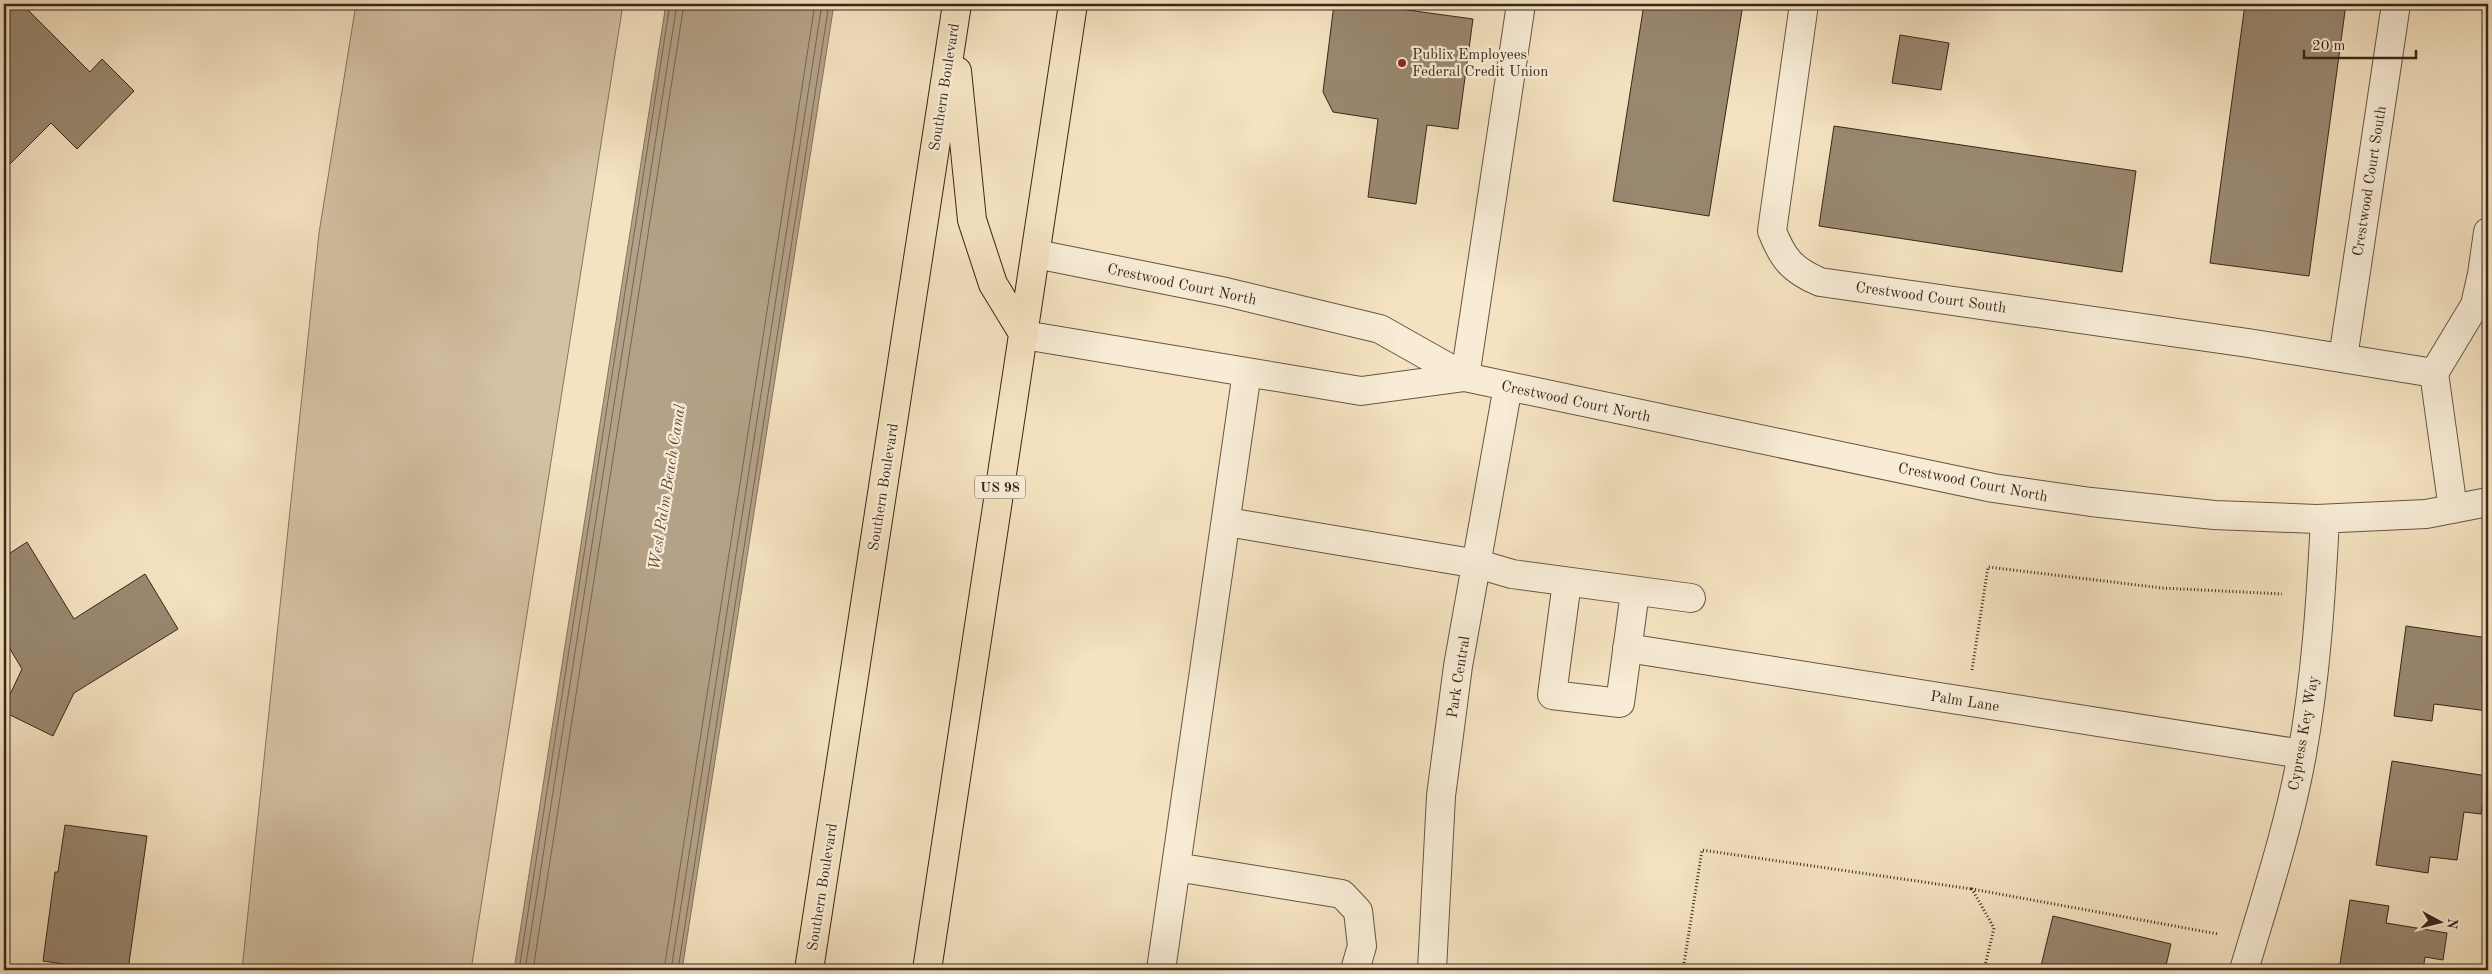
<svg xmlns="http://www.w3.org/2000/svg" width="2492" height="974" font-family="'Old Standard TT',serif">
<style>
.green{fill:#d4c2a4;stroke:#86745f}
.water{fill:#b4a288;stroke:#82715c}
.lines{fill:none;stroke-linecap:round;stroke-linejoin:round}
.shore{stroke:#766451;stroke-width:1}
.building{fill:#998870;stroke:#37271a}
.minor-casing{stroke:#665644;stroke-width:30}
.highway-casing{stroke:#37271a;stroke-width:30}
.path{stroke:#37271a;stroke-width:3;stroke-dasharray:1 2.5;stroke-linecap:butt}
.minor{stroke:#f8ecd6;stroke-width:28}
.highway{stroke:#f4e2c0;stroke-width:28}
.poi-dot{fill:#8f2418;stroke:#f8ecd6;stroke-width:2}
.labels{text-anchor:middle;stroke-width:4.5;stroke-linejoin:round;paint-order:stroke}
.shield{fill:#f8ecd6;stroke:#716252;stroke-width:1}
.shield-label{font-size:14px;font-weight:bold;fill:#37271a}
.poi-label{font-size:15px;fill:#37271a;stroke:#f8ecd6;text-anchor:start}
.street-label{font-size:15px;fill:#37271a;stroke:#f8ecd6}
.water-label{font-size:16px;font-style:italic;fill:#5c4c3b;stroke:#f8ecd6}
</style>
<rect width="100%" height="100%" fill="#f4e2c0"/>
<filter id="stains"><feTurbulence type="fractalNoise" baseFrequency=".004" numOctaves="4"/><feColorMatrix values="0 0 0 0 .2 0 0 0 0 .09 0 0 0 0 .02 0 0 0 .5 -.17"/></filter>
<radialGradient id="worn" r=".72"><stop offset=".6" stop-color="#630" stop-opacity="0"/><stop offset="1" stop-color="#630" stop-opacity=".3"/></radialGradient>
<!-- green -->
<path class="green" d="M 356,4 L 623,4 L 471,970 L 242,970 L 319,233 Z"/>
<!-- water -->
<path class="water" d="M 666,4 L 834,4 L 682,970 L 514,970 Z"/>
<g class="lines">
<!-- shore -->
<path class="shore" d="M 519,970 L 670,4
M 525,970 L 677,4
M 533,970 L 684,4
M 664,970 L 815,4
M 671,970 L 822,4
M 678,970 L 829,4"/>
</g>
<!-- building -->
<path class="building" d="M 16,4 L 22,4 L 90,72 L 102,59 L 134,91 L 77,149 L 51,123 L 4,170 L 4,16 Z
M 1334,4 L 1364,4 L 1473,19 L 1458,129 L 1427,125 L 1416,204 L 1368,197 L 1378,119 L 1333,112 L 1323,92 Z
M 1644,4 L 1743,4 L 1709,216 L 1613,201 Z
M 2245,4 L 2346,4 L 2309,276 L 2210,263 Z
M 1900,35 L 1949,43 L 1941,90 L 1892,83 Z
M 1834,126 L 2136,171 L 2122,272 L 1819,226 Z
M 27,542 L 74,619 L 145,574 L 178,629 L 74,693 L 53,736 L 4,712 L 4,707 L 22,669 L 4,639 L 4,557 Z
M 2406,626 L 2488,638 L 2482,682 L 2488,683 L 2488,711 L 2434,704 L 2432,721 L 2394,716 Z
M 2392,761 L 2487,776 L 2481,814 L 2464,812 L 2457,860 L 2430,857 L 2428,873 L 2376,865 Z
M 65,825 L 147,836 L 128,970 L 106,970 L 43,961 L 55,872 L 58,872 Z
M 2350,900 L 2389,906 L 2386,923 L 2447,933 L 2443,960 L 2425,957 L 2423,970 L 2339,970 Z
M 2053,916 L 2171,944 L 2165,970 L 2040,970 Z"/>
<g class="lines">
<!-- minor casing -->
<g class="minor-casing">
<path id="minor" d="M 1804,4 L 1772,231 C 1783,259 1792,270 1820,282 L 2248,343 L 2434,373
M 1036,254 L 1226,292 L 1380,329 L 1465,377 L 1993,488 L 2091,502 L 2214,515 L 2317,519 L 2426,514 L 2488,502
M 1024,335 L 1361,391 L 1465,377
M 2343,358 L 2396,4
M 1465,377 L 1521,4
M 2453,509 L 2434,373 L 2475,305 L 2482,274 L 2488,232
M 1227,522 L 1478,564 L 1512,574 L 1691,598
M 1567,582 L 1552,695 L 1620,703 L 1635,592
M 1627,648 L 2302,754
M 1176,867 L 1342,894 L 1358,911 L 1362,946 L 1355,970
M 1161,970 L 1247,372
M 1432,970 L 1441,796 L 1458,666 L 1508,386
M 2244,970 C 2265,899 2289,827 2302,754 C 2316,676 2321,597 2325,519"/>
</g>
<!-- highway casing -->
<g class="highway-casing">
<path id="highway" d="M 957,71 L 972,220 L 993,284 L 1024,335
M 809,970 L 957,4
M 927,970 L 1073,4"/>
</g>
<!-- path -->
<path class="path" d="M 1972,670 L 1988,567 L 2162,588 L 2282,594
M 1683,970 L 1702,850 L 1972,889
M 1984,970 L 1994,928 L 1972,889 L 2218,934"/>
<!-- minor -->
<use href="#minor" class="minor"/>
<!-- highway -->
<use href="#highway" class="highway"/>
</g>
<!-- markers -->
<circle class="poi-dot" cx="1402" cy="63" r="5"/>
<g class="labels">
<!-- shield labels -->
<rect class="shield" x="975" y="475.5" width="50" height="23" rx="4"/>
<g class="shield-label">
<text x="1000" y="492">US 98</text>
</g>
<!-- poi labels -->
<g class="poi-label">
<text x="1412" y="59">Publix Employees<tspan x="1412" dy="17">Federal Credit Union</tspan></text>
</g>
<!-- street labels -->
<g class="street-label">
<text transform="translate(944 87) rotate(-81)" y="5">Southern Boulevard</text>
<text transform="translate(2369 181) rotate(-81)" y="5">Crestwood Court South</text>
<text transform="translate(1182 284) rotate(12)" y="5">Crestwood Court North</text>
<text transform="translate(1931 297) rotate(8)" y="5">Crestwood Court South</text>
<text transform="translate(1576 401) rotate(12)" y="5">Crestwood Court North</text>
<text transform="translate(1973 482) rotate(11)" y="5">Crestwood Court North</text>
<text transform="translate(883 487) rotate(-81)" y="5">Southern Boulevard</text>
<text transform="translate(1458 677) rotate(-81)" y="5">Park Central</text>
<text transform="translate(1965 701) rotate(9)" y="5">Palm Lane</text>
<text transform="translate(2303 733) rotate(-80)" y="5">Cypress Key Way</text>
<text transform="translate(822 887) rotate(-81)" y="5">Southern Boulevard</text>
</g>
<!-- water labels -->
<g class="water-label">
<text transform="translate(666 487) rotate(-81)" y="6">West Palm Beach Canal</text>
</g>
</g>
<!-- margin -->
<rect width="2492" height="974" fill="none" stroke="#f4e2c0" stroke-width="20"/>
<rect x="5" y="5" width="2482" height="964" fill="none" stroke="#37271a" stroke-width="2.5"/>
<rect x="10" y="10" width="2472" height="954" fill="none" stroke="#37271a"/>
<!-- north arrow -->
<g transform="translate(2440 922) rotate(97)" stroke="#f8ecd6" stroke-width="4" paint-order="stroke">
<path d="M0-4L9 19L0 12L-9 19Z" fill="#37271a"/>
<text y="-8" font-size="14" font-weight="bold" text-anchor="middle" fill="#37271a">N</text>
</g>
<!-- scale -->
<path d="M2304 50v8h112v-8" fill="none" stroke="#37271a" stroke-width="2.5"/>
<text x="2312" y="50" font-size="15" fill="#37271a" stroke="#f8ecd6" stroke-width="4" paint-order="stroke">20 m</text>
<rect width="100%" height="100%" filter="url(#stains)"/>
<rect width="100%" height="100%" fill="url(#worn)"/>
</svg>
